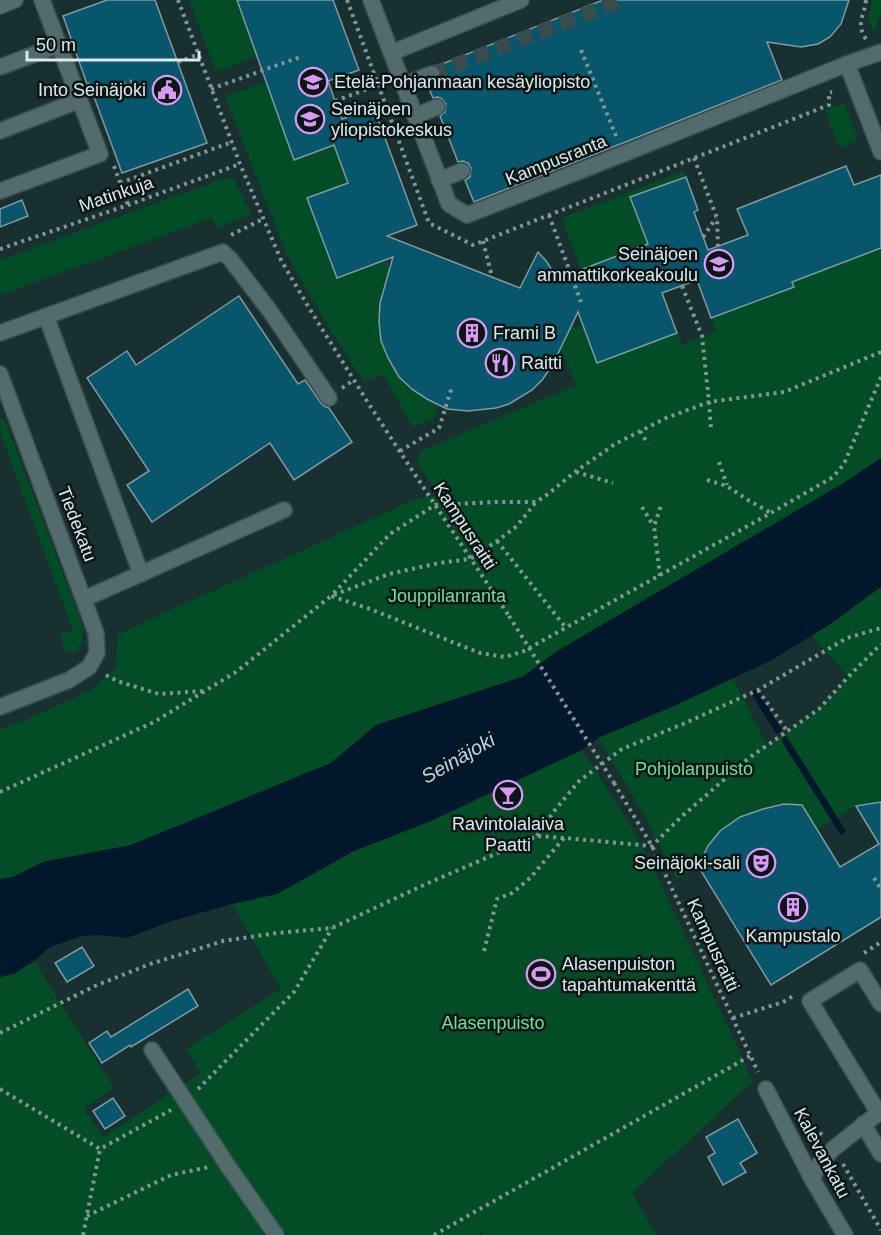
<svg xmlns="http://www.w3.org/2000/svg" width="881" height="1235" font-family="Helvetica,sans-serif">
<rect width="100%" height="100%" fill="#193031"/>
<g fill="#034d26">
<polygon points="189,0 237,0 257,56 216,72"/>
<polygon points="873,0 881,0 881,13 876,27 872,30 868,19"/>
<path d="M266,82L294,159L334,145L348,183L308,199L337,278L387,259L391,271C364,327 383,379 439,405L434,418L413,427L383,374L364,382L329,328L287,255L225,96Z"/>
<polygon points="844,103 858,140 839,148 825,110"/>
<polygon points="684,171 686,177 631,197 648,244 581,270 562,218"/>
<polygon points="228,177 234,179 251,214 217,229 212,218 0,295 0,260"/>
<polygon points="779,246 818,272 881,248 881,458 842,484 554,653 524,676 376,725 331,763 131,845 43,862 13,877 0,879 0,729 18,723 88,692 116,668 118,634 416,499 438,495 416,461 423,450 577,385 560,349 570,314 575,328 582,325 597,363 677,333 683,345 716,331 711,318 794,287"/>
<polygon points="0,418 6,423 82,624 83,639 78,650 66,654 60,635 73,630 0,432"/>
<polygon points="881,587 881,802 856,806 817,830 802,805 784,804 763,809 740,817 720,831 708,846 698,866 676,879 646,818 598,738 674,706 733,678 767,745 819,709 848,677 812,636 829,625"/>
<polygon points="582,750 631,826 653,867 753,1081 632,1193 657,1235 483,1235 481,1232 476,1235 0,1235 0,977 14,974 34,961 114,1088 84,1108 103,1137 201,1073 186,1049 281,989 232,904 277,894 352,852 431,821"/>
</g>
<polygon fill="#01182c" points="881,458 881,587 829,625 770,661 674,706 598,738 582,750 431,821 352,852 277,894 232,904 172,921 127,938 99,935 82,936 50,947 34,961 14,974 0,977 0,879 13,877 43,862 131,845 331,763 376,725 524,676 554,653 842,484"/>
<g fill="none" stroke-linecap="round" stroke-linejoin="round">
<g stroke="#01182c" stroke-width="7">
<polyline points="755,693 778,730"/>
<polyline points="785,740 842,831"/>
</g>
</g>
<g fill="#07566b" stroke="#8299a2" stroke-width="1.5">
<polygon points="107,0 155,0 207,143 122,173 89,83 87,84 63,16"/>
<polygon points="237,0 333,0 359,70 328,81 335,101 342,119 374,108 417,225 387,236 520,288 538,252 547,262 557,279 648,244 630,197 686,177 698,210 694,212 708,250 748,235 737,209 846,166 854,185 881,175 881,248 792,282 794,287 711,318 697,280 662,293 677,333 597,363 578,312 552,366 542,380 532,390 509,404 496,408 468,411 447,409 427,399 413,390 399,377 388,358 381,341 379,321 380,303 393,257 337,278 307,198 348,183 334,145 294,160"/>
<polygon points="603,0 849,0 841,24 830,37 818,44 801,47 767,42 782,80 474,202 465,180 470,177 471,168 468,163 463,161 458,162 440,116 445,112 446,104 442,99 438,97 433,98 428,86 439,80 441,76 441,70 437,66"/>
<polygon points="22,200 28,216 0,227 0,209"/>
<polygon points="239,296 298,384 305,380 321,403 324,406 329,408 352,442 294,480 270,443 152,522 127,485 149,471 87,378 127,351 136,365"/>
<polygon points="881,802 881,917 771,985 698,866 708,846 720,831 740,817 763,809 784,804 802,805 840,867 879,844 856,806"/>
<polygon points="82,947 94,966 67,982 55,963"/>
<polygon points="188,989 198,1006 131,1047 130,1045 102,1063 89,1043 107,1031 111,1037"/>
<polygon points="113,1098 125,1116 105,1129 93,1111"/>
<polygon points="738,1119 757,1153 740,1163 746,1172 723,1185 708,1157 715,1153 706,1137"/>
</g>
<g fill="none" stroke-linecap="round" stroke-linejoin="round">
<polyline stroke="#364c4d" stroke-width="15" stroke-dasharray="15 8" stroke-linecap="butt" points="432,74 623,0"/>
<g stroke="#3b4f4f" stroke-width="18">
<g id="minor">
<polyline points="371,0 449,204 467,215 623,154 847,64 881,52"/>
<polyline points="0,6 15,0"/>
<polyline points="391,53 521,0"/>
<polyline points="847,64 881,152"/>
<polyline points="0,67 59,45"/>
<polyline points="404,85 432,74"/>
<polyline points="415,116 437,107"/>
<polyline points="0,131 80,100"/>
<polyline points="439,180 462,171"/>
<polyline points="0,191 100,154 42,0"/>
<polyline points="46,316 141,574"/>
<polyline points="0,333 223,252 231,260 270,311 329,398"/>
<polyline points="0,374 96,633 97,653 89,667 69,680 0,707"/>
<polyline points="84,599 284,510"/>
<polyline points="152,1050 228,1166 276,1235"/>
<polyline points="766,1089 812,1179 845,1235"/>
<polyline points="878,1112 810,1001 860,970 881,1004"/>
<polyline points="863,1124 881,1154"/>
<polyline points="812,1179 820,1163 833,1149 881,1111"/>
</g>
</g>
<g stroke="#839596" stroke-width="4" stroke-dasharray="3 4.5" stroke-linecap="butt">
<polyline points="178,0 240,164 281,260 309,308 372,409 435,505 509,616"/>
<polyline points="347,0 429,223 473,245 829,105 829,93 832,92"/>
<path d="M866,39C855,24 865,14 866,0"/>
<polyline points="581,50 616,136"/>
<polyline points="178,62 199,54"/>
<polyline points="211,89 300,57"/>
<polyline points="95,95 132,81"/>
<polyline points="335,101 378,85"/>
<polyline points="694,158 717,218 718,246"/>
<polyline points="114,166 128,205"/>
<polyline points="120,183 232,142"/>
<polyline points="549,215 581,302"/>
<polyline points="231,235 263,219"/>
<polyline points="703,237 716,218"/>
<polyline points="483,241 492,277"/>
<polyline points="0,249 128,205 240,164"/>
<polyline points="682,286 702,336 709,402 711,429"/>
<polyline points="881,352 784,392 709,402 666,418 615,444 575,472 548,494 536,502 496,502 435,505 390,534 331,596 370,609 480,653 505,657 524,651 771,513 833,477 844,464 881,377"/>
<polyline points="342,388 354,380"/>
<polyline points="640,431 648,444"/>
<polyline points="400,451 439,428 452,387"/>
<polyline points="719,462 727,485"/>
<polyline points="576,472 613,483"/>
<polyline points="707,480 727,486 748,500 771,513"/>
<polyline points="642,507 653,525"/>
<polyline points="497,541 566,628"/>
<polyline points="660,576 654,526 661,506"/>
<polyline points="106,675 117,681 159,694 203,691"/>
<polyline points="758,690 787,731"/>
<polyline points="614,783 652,846 758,1072"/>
<polyline points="0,792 154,722 236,672 331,596 389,574 439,563 470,559 497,541 517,526 536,502"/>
<polyline points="537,836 555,810 579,781 622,749 683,724 758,690 847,638 881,628"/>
<polyline points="874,878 881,889"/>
<polyline points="484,951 497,899 512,893 530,878 564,838"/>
<polyline points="864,953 881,942"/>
<polyline points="733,1018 783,1002 793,996"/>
<polyline points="0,1033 95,986 150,964 223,941 277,933 332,928 426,884 537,836 565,838 652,846 680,818 749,758 819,709 848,677 881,644"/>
<polyline points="0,1089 100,1149 171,1110"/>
<polyline points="198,1089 294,992 332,928"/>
<polyline points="799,1111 823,1136"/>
<polyline points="843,1164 881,1230"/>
<polyline points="87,1216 171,1175 209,1167"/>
<polyline points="83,1235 100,1149"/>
<polyline points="434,1235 750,1056"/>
</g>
<use href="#minor" stroke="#526b6c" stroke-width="15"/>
<polyline stroke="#839596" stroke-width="4" stroke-dasharray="3 4.5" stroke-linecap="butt" points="509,616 614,783"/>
</g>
<defs>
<g id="university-ring" transform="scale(1.5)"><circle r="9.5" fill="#0c1616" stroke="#db99f6" stroke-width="1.5"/><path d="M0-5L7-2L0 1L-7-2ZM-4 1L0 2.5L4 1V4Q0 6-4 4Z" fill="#db99f6"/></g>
<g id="civic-ring" transform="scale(1.5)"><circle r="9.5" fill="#0c1616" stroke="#db99f6" stroke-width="1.5"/><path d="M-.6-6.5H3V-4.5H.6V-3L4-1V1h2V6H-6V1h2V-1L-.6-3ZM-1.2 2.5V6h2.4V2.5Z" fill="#db99f6"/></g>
<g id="building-ring" transform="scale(1.5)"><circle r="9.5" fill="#0c1616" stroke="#db99f6" stroke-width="1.5"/><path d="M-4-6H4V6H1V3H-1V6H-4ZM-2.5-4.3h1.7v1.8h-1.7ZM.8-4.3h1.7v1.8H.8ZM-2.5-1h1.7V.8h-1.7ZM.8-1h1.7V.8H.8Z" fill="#db99f6"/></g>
<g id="restaurant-ring" transform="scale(1.5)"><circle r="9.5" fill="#0c1616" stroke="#db99f6" stroke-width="1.5"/><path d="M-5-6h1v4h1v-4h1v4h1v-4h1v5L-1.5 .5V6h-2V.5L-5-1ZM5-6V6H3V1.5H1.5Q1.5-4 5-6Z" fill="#db99f6"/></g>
<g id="bar-ring" transform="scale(1.5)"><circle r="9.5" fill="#0c1616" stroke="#db99f6" stroke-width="1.5"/><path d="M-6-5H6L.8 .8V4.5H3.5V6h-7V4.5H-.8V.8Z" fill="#db99f6"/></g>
<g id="theatre-ring" transform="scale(1.5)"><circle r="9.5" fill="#0c1616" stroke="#db99f6" stroke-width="1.5"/><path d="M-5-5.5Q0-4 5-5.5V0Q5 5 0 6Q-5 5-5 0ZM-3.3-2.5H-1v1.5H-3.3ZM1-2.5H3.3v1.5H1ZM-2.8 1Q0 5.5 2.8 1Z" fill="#db99f6"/></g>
<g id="stadium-ring" transform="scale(1.5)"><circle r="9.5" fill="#0c1616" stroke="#db99f6" stroke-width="1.5"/><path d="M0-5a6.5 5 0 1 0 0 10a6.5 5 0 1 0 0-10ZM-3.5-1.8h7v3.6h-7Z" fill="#db99f6"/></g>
</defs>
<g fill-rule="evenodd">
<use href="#university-ring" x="313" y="82"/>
<use href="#civic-ring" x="167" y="90"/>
<use href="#university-ring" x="310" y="119"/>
<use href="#university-ring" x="719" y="264"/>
<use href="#building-ring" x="472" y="333"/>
<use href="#restaurant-ring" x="500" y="363"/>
<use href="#bar-ring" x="508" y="795"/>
<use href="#theatre-ring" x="761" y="863"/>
<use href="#building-ring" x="793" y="907"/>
<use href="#stadium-ring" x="541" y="974"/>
</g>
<g text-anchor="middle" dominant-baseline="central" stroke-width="5" stroke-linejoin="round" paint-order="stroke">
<g font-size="18" fill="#dceaea" stroke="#0c1616" text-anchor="start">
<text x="334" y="82">Etelä-Pohjanmaan kesäyliopisto</text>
<text x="146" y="90" text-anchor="end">Into Seinäjoki</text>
<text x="331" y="109">Seinäjoen<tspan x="331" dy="21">yliopistokeskus</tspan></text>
<text x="698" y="254" text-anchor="end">Seinäjoen<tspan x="698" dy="21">ammattikorkeakoulu</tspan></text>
<text x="493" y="333">Frami B</text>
<text x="521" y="363">Raitti</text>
<text x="508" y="824" text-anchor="middle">Ravintolalaiva<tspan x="508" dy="21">Paatti</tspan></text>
<text x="740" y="863" text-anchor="end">Seinäjoki-sali</text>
<text x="793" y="936" text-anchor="middle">Kampustalo</text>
<text x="562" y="964">Alasenpuiston<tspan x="562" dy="21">tapahtumakenttä</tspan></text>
</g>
<g font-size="18" fill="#dceaea" stroke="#0c1616">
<text transform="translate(556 160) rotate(-22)">Kampusranta</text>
<text transform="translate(116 194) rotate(-19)">Matinkuja</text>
<text transform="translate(77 524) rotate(69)">Tiedekatu</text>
<text transform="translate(465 526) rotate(57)">Kampusraitti</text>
<text transform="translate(713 945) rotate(65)">Kampusraitti</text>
<text transform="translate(822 1153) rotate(62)">Kalevankatu</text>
</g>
<g font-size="18" fill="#6be395" stroke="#0c1616">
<text x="447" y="596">Jouppilanranta</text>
<text x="694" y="769">Pohjolanpuisto</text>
<text x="493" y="1023">Alasenpuisto</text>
</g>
<g font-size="20" font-style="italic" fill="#b1d7f9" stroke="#0c1616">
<text transform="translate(458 758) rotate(-30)">Seinäjoki</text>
</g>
</g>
<path d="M27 51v9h172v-9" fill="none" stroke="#dceaea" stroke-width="3"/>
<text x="36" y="51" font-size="18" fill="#dceaea" stroke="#0c1616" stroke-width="4.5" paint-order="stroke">50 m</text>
</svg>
